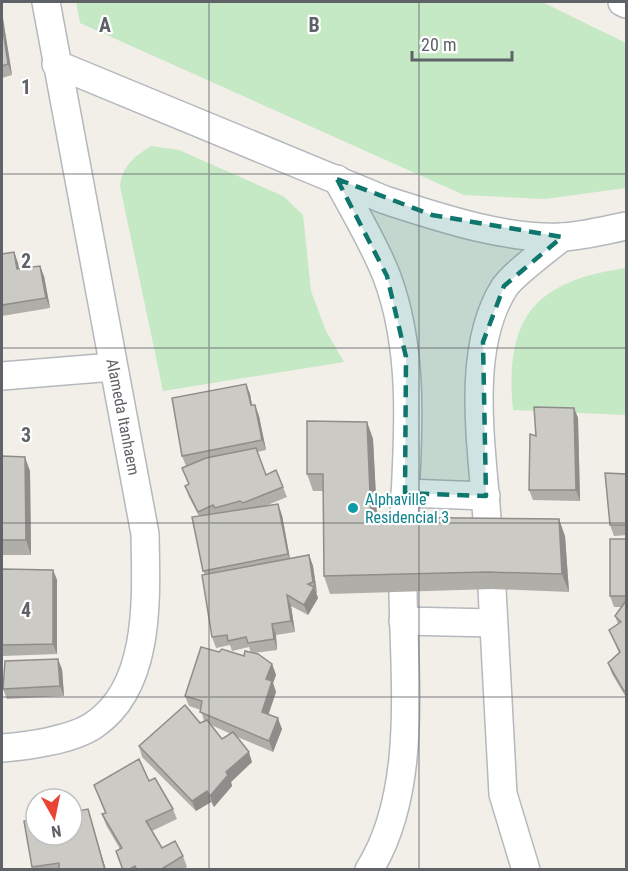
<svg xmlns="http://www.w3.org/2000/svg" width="628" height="871" font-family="'Roboto Condensed',sans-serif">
<rect width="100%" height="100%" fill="#f1efe8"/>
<g fill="#c5e8c5">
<polygon points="76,2 542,2 626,43 626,188 545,199 464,195 80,23"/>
<path d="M151,146L179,150L283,196L303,215L311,291L326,331L344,362L163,391L120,186C122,166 134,157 151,146Z"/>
<path d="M626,268V415L513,410C504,317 535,281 626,268Z"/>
</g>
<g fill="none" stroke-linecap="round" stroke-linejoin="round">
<g stroke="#b5b8bc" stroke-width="30">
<g id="street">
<polyline points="622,2 626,4"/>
<path d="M56,64L385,200C438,217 506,240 562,237C583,236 606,230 626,226"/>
<path d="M337,179C354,211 374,243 387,277C417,357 407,451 403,535"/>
<polyline points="2,376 113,367"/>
<polyline points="405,493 486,496"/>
<path d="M488,536C485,461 462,355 504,288C513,274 548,249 562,237"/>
<polyline points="492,589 503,794 526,870"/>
<polyline points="403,621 493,623"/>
<path d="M2,748C28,746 72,740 94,725C152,686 146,595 145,534L46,2"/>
<path d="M369,870C418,792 404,679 403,591"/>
</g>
</g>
<use href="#street" stroke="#fff" stroke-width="27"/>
</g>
<g fill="#afaea9" fill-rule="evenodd">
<polygon points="2,15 12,75 2,78"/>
<polygon points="14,252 18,263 19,269 44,276 50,308 2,316 2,254"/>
<path d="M246,384L250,394L252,405H255L259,416L266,450L257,452L266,475L276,470L287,497L265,506L282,515L290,559L309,555L313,566L317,593H316L318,598L308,615L291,606L295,632L276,635L277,650L254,653L272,664L276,675L273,683L276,692L268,714L282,729L273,752L235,736L252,762L231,782L232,786L214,807L211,802L196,811L142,757L139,746L204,721L201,710L189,706L185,696L219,652L244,656L251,653L249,647L232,651L230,645L216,648L212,637L205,575L203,571L199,516L189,497L185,486L189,484L182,468L186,466L182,456ZM211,725L231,734L222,739Z"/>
<polygon points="574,408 578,418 580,501 533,500 529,490"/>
<polygon points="367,422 373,439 377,517 565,536 569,592 492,589 330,594 324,576 323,491 313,491 307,474"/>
<polygon points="2,456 30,471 31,555 2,555"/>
<polygon points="627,474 627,535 614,536 610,525"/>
<polygon points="627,539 627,699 612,674 608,663 619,653 609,630 618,624 615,616 622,607 614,607 610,596"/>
<polygon points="53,570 57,580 57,654 3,656 2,651 2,645"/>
<polygon points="62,669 64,696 7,699 3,689"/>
<polygon points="149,781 173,809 177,819 152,831 162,848 183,856 187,867 182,870 123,870 116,851 120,849 106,825 102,814 105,813 94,785"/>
<polygon points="91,820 106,870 33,870 32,867"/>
</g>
<g fill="#8f8d8a">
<polygon points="2,15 3,18 12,75 8,64 2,24"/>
<polygon points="14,252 18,263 21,280 17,269"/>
<polygon points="40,266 44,276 50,308 46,298"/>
<polygon points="246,384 250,394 254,416 251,405"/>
<polygon points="255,405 259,416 266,450 262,440"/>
<polygon points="574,408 578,418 580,501 576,490"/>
<polygon points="367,422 373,439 378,535 371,517"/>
<polygon points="25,457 30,471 31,555 26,540"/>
<polygon points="278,504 282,515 291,565 288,554"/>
<polygon points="559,519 565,536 569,592 562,574"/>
<polygon points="309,555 313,566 317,593 313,582"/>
<polygon points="53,570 57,580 57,654 53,644"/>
<polygon points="314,587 318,598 308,615 304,605"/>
<polygon points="287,595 291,606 295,632 291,621"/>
<polygon points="272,624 276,635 277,650 274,639"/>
<polygon points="58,659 62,669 64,696 60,686"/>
<polygon points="272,664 276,675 273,683 276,692 266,722 262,712 266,679"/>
<polygon points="278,718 282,729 273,752 269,741"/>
<polygon points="249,752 252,762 231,782 232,786 214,807 210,796 226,772"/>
<polygon points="207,791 211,802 196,811 192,801"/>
<polygon points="88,809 91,820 106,870 105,870"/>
</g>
<g fill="#cccac5" stroke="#8f8d8a" stroke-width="1.5">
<polygon points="2,24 8,64 2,66"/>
<polygon points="14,252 17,269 40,266 46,298 2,305 2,254"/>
<polygon points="246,384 251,405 255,405 262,440 182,456 172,398"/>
<polygon points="534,407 574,408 576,490 529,490 530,434 536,436"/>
<polygon points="307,421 367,422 371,517 559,519 562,574 486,572 324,576 323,474 307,474"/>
<polygon points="256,448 266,475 276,470 283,487 243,503 240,501 215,508 213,505 198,512 185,486 189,484 182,468 206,458"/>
<polygon points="2,456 25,457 26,540 2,540"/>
<polygon points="605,473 627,474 627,525 610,525"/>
<polygon points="278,504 288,554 203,571 192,517"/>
<rect x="610" y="539" width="17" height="57"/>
<polygon points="309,555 313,582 308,584 314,587 304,605 287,595 291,621 272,624 274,639 248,643 246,637 228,641 227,635 212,637 202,575"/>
<polygon points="2,569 53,570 53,644 2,645"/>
<polygon points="625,602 627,603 627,690 624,691 608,663 620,652 609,630 621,622 615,616"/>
<polygon points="201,647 219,652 222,649 244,656 245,651 258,654 272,664 266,679 272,681 262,712 278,718 269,741 200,712 202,701 185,696"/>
<polygon points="58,659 60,686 3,689 5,661"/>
<polygon points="185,705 200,723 207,720 222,739 233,732 249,752 226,772 228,775 210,796 207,791 192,801 139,746"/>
<polygon points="139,759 149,781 155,778 173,809 146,821 162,848 175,841 183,856 160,870 137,870 135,866 128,870 123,870 116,851 122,848 102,814 106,813 94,785"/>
<polygon points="88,809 105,870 59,870 59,863 32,867 24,821 36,819 36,835 72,835 72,812"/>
</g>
<path fill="#0f766e" fill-opacity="0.2" stroke="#0f766e" stroke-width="4.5" stroke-dasharray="12 8" stroke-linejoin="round" d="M337,179L432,215L562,237L504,286L483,342L486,496L405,493L406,357L387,276Z"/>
<path fill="none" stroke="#5f6368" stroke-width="1.5" stroke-opacity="0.55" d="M209,2V870M419,2V870M2,174H626M2,348H626M2,523H626M2,697H626"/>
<circle fill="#0f9aa8" stroke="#fff" stroke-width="2" cx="353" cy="508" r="6"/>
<g text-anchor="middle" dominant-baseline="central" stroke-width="4.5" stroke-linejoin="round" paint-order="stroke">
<g font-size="16" fill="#5f6368" stroke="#fff">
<text transform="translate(123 417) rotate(79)">Alameda Itanhaem</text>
</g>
<g font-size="16" fill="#0d838f" stroke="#fff" text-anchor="start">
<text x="365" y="499">Alphaville<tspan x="365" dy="18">Residencial 3</tspan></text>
</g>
</g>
<g font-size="20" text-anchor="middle" font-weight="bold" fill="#5f6368" stroke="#fff" stroke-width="4.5" stroke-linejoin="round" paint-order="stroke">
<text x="105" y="32">A</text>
<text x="314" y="32">B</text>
<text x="26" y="94">1</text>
<text x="26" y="268">2</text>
<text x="26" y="442">3</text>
<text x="26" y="617">4</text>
</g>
<rect width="628" height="871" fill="none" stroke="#5f6368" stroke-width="6"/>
<g transform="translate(54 817) rotate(171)"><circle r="28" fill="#ffffff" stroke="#bfc1c3" stroke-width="1.5"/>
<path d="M0-4.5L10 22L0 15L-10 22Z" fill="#ea4335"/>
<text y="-9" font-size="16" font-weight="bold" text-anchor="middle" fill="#5f6368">N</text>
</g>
<path d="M412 51v9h100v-9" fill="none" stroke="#5f6368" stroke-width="3"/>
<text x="421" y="51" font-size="18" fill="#5f6368" stroke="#ffffff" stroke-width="4.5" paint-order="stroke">20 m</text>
</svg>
